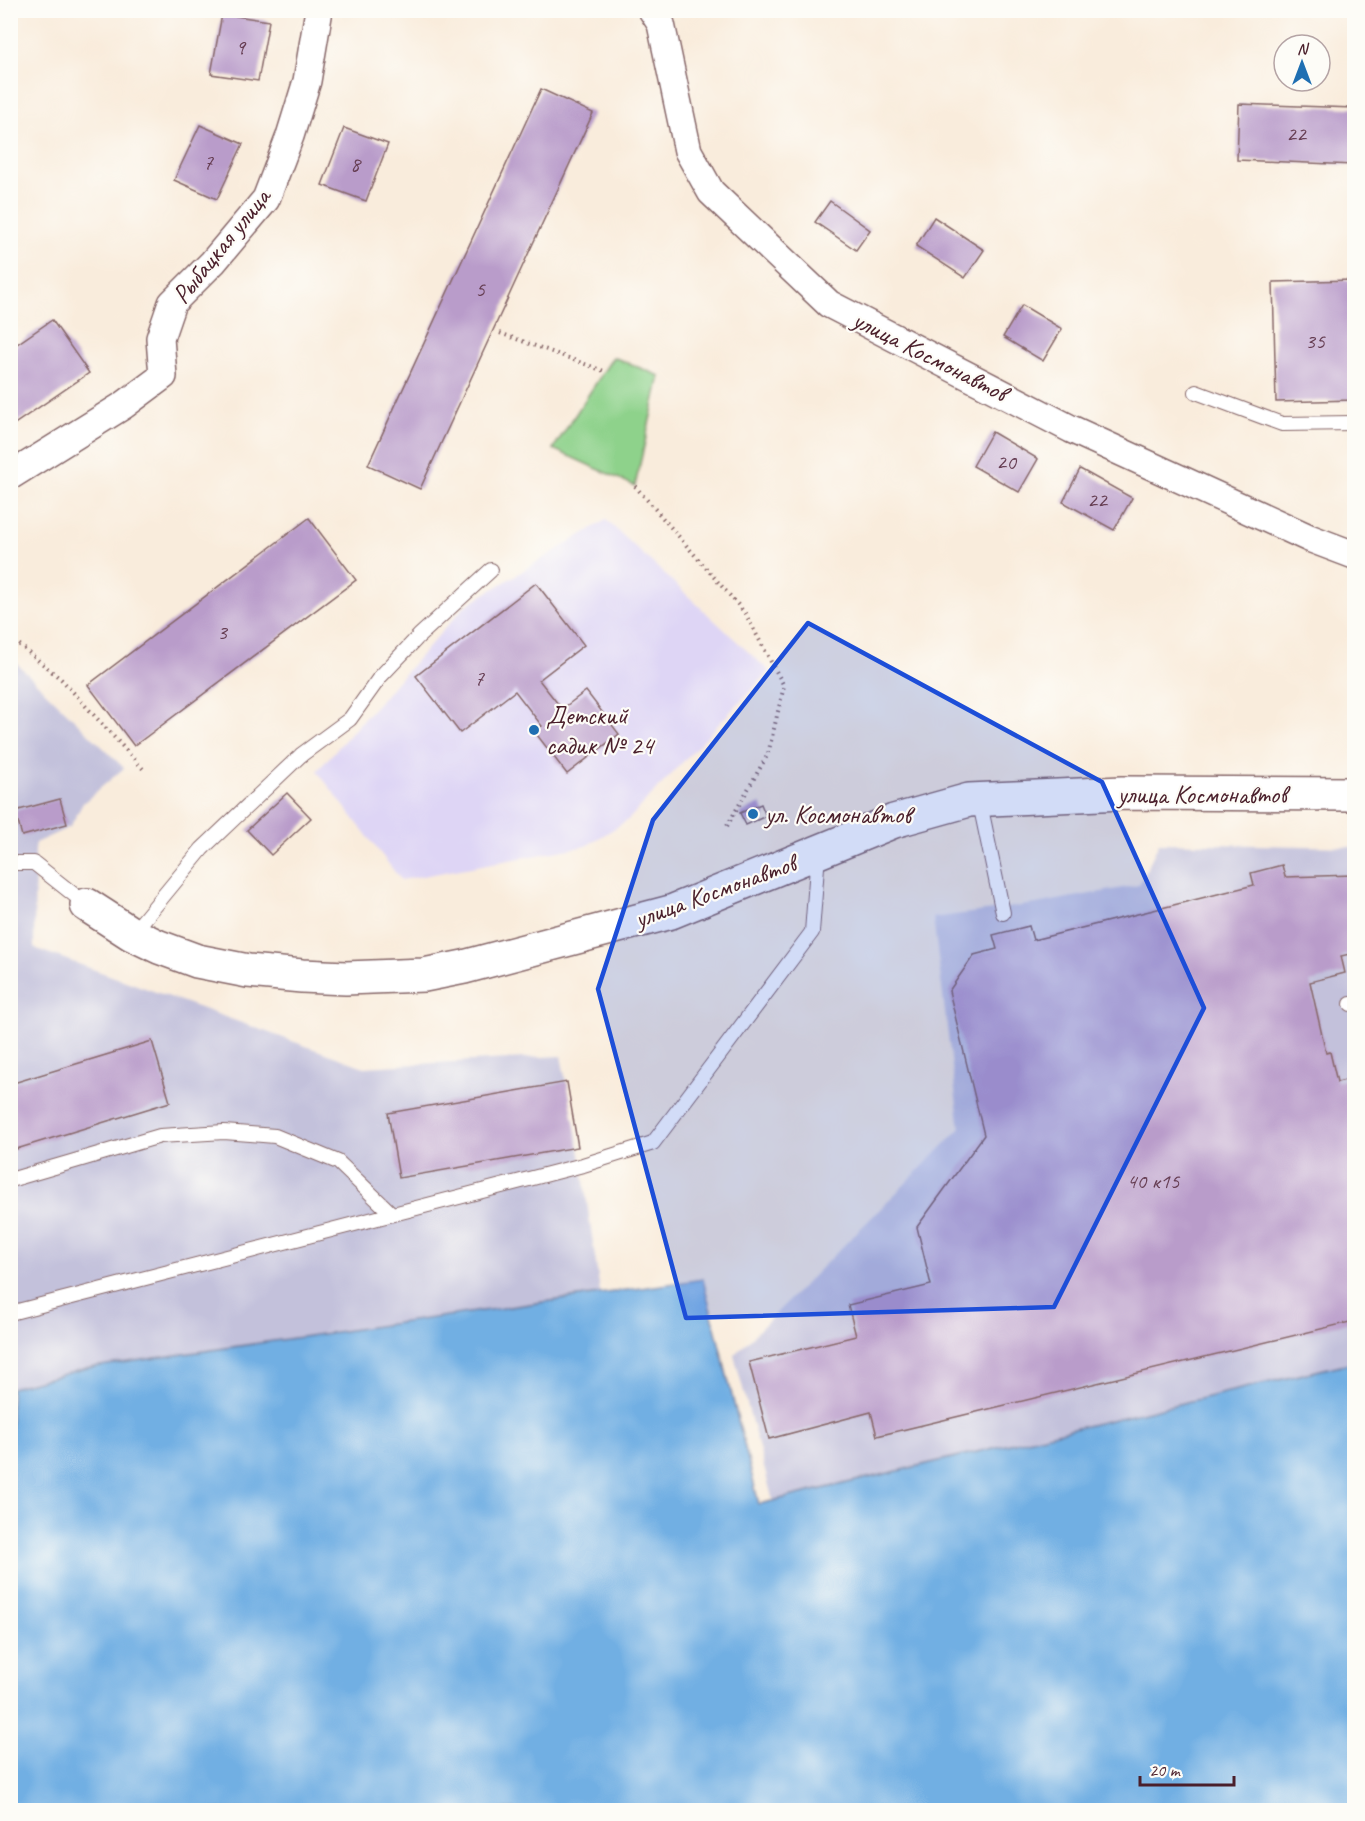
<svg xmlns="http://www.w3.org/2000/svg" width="1365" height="1821" font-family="Caveat,sans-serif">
<rect width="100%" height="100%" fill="#fdfcf7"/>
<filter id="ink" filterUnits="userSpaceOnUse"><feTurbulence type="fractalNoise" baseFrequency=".0167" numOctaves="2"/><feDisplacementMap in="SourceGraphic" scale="12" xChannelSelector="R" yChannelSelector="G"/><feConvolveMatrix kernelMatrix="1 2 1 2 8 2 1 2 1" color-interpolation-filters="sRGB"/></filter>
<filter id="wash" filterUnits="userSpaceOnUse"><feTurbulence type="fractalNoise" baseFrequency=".008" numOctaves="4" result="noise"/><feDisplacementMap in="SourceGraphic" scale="24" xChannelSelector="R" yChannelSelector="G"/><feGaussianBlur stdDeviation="1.35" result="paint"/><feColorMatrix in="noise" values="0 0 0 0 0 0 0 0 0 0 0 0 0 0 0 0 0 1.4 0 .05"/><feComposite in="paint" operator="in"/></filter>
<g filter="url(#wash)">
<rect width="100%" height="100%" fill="#f9ecdc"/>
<polygon fill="#ded5f5" points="606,520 769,671 628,820 586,846 401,880 317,771 465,606"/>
<g fill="#c3c1db">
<polygon points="10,657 124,768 83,803 70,827 35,843 34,948 364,1067 561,1056 579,1147 601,1298 87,1368 11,1388"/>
<polygon points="1159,843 1354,847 1354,1362 773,1501 734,1355 960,1129 933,918 1036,904 1139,885"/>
</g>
<polygon fill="#8ed28b" stroke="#6c785b" stroke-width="1.5" points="613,357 660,376 635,486 553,449"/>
<polygon fill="#71afe3" stroke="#5e6787" stroke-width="1.5" points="703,1279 759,1504 1354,1362 1354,1810 11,1810 11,1388 87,1368"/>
<g id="blocks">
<g fill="#b99cca">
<polygon points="222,14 269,21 258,81 211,74"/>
<polygon points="541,89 593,113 420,489 368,465"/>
<polygon points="1239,104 1354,108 1354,165 1237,160"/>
<polygon points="200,125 243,144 217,199 174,180"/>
<polygon points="344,128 388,144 366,201 322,185"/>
<polygon points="830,201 870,230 856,250 815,222"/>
<polygon points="934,217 984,250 965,278 916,246"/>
<polygon points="1354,280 1354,400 1276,402 1273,282"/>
<polygon points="1022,305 1062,329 1043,361 1003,337"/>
<polygon points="52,320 89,373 10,427 10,349"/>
<polygon points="992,432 1038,459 1019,492 973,466"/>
<polygon points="1080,469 1132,498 1114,530 1063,502"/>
<polygon points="309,518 356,580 134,746 88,685"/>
<polygon points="536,583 584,645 539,680 562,709 586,691 619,734 567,774 534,731 542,726 515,691 460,733 416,676"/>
<polygon points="287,793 311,818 271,855 247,830"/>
<polygon points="60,799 67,824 22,836 15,811"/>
<polygon points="761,804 766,816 746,825 740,813"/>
<polygon points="1282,865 1285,877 1354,875 1354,953 1341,956 1345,973 1310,982 1326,1053 1330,1052 1337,1082 1354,1078 1354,1321 877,1436 871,1412 769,1439 749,1362 856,1336 848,1305 931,1285 917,1227 984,1135 949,991 974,955 997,949 993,935 1029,926 1033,940 1254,885 1251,873"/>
<polygon points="152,1041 170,1102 10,1151 10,1084"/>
<polygon points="567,1082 578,1147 399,1178 388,1113"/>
</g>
</g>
</g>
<g filter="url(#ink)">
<use href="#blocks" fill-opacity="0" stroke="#876769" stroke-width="1.5"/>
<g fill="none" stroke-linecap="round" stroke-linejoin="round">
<g stroke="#876769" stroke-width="16">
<g id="lane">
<polyline points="1196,392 1282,424 1354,423"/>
<polyline points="979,799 1003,913"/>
<polyline points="10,863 34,863 87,905"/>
<polyline points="132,934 202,849 301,755 350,719 380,677 419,636 491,570"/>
<polyline points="1351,1004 1354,1004"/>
<polyline points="10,1180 160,1136 224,1132 275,1136 338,1162 391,1213"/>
<polyline points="10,1313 583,1165 653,1143 812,932 818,854"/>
</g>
</g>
<g stroke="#876769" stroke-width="30">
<g id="street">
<polyline points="652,10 661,24 688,151 711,192 829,304 1071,429 1309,538 1354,555"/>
<polyline points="10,476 124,405 163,376 160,338 172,303 213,262 266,199 290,136 307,81 319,10"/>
</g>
</g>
<g stroke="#876769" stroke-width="36">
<polyline id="secondary" points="87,905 132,934 159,947 197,961 248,971 302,976 346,978 424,975 464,967 671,912 894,821 969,800 1122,793 1354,794"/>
</g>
<g stroke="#876769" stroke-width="4" stroke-dasharray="1.5 4.5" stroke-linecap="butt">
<polyline points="500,333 604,371"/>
<polyline points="635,486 745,613 784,686 768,754 726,828"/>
<polyline points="10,637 62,680 144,770"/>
</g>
<use href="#lane" stroke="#fff" stroke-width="14"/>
<use href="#street" stroke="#fff" stroke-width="27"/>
<use href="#secondary" stroke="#fff" stroke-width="33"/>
</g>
</g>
<path fill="#1d4ed8" fill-opacity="0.2" stroke="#1d4ed8" stroke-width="4.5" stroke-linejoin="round" d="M808,623L1102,782L1204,1008L1054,1307L686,1318L598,989L653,820Z"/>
<g fill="#1f6fb2" stroke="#fdfcf7" stroke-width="2">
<circle cx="534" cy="730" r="6"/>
<circle cx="753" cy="814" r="6"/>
</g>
<g text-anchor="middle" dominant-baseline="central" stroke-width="4.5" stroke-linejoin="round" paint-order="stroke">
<g font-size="22" fill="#663e53">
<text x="240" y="47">9</text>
<text x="1296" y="134">22</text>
<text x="208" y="162">7</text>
<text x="355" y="164">8</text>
<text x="480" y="289">5</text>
<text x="1315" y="341">35</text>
<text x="1006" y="462">20</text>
<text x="1097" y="500">22</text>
<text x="222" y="632">3</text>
<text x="479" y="678">7</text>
<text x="1153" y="1181">40 к15</text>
</g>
<g font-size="26" fill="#4a1f2b" stroke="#fdfcf7">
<text transform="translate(221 246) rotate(-51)">Рыбацкая улица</text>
<text transform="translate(930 356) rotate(27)">улица Космонавтов</text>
<text x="1202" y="794">улица Космонавтов</text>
<text transform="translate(715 891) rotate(-20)">улица Космонавтов</text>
</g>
<g font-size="26" fill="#4a1f2b" stroke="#fdfcf7" text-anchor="start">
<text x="546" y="715">Детский<tspan x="546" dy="30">садик № 24</tspan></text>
<text x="765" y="814">ул. Космонавтов</text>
</g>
</g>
<rect width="1365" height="1821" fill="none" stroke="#fdfcf7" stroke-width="36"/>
<g transform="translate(1302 63)"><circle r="28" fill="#fdfcf7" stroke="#b5a4a5" stroke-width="1.5"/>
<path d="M0-4.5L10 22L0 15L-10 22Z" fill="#1f6fb2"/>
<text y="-9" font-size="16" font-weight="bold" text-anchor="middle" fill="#4a1f2b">N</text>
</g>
<path d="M1140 1776v9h94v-9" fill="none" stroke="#4a1f2b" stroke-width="3"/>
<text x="1149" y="1776" font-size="18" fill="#4a1f2b" stroke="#fdfcf7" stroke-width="4.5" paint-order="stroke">20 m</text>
</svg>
